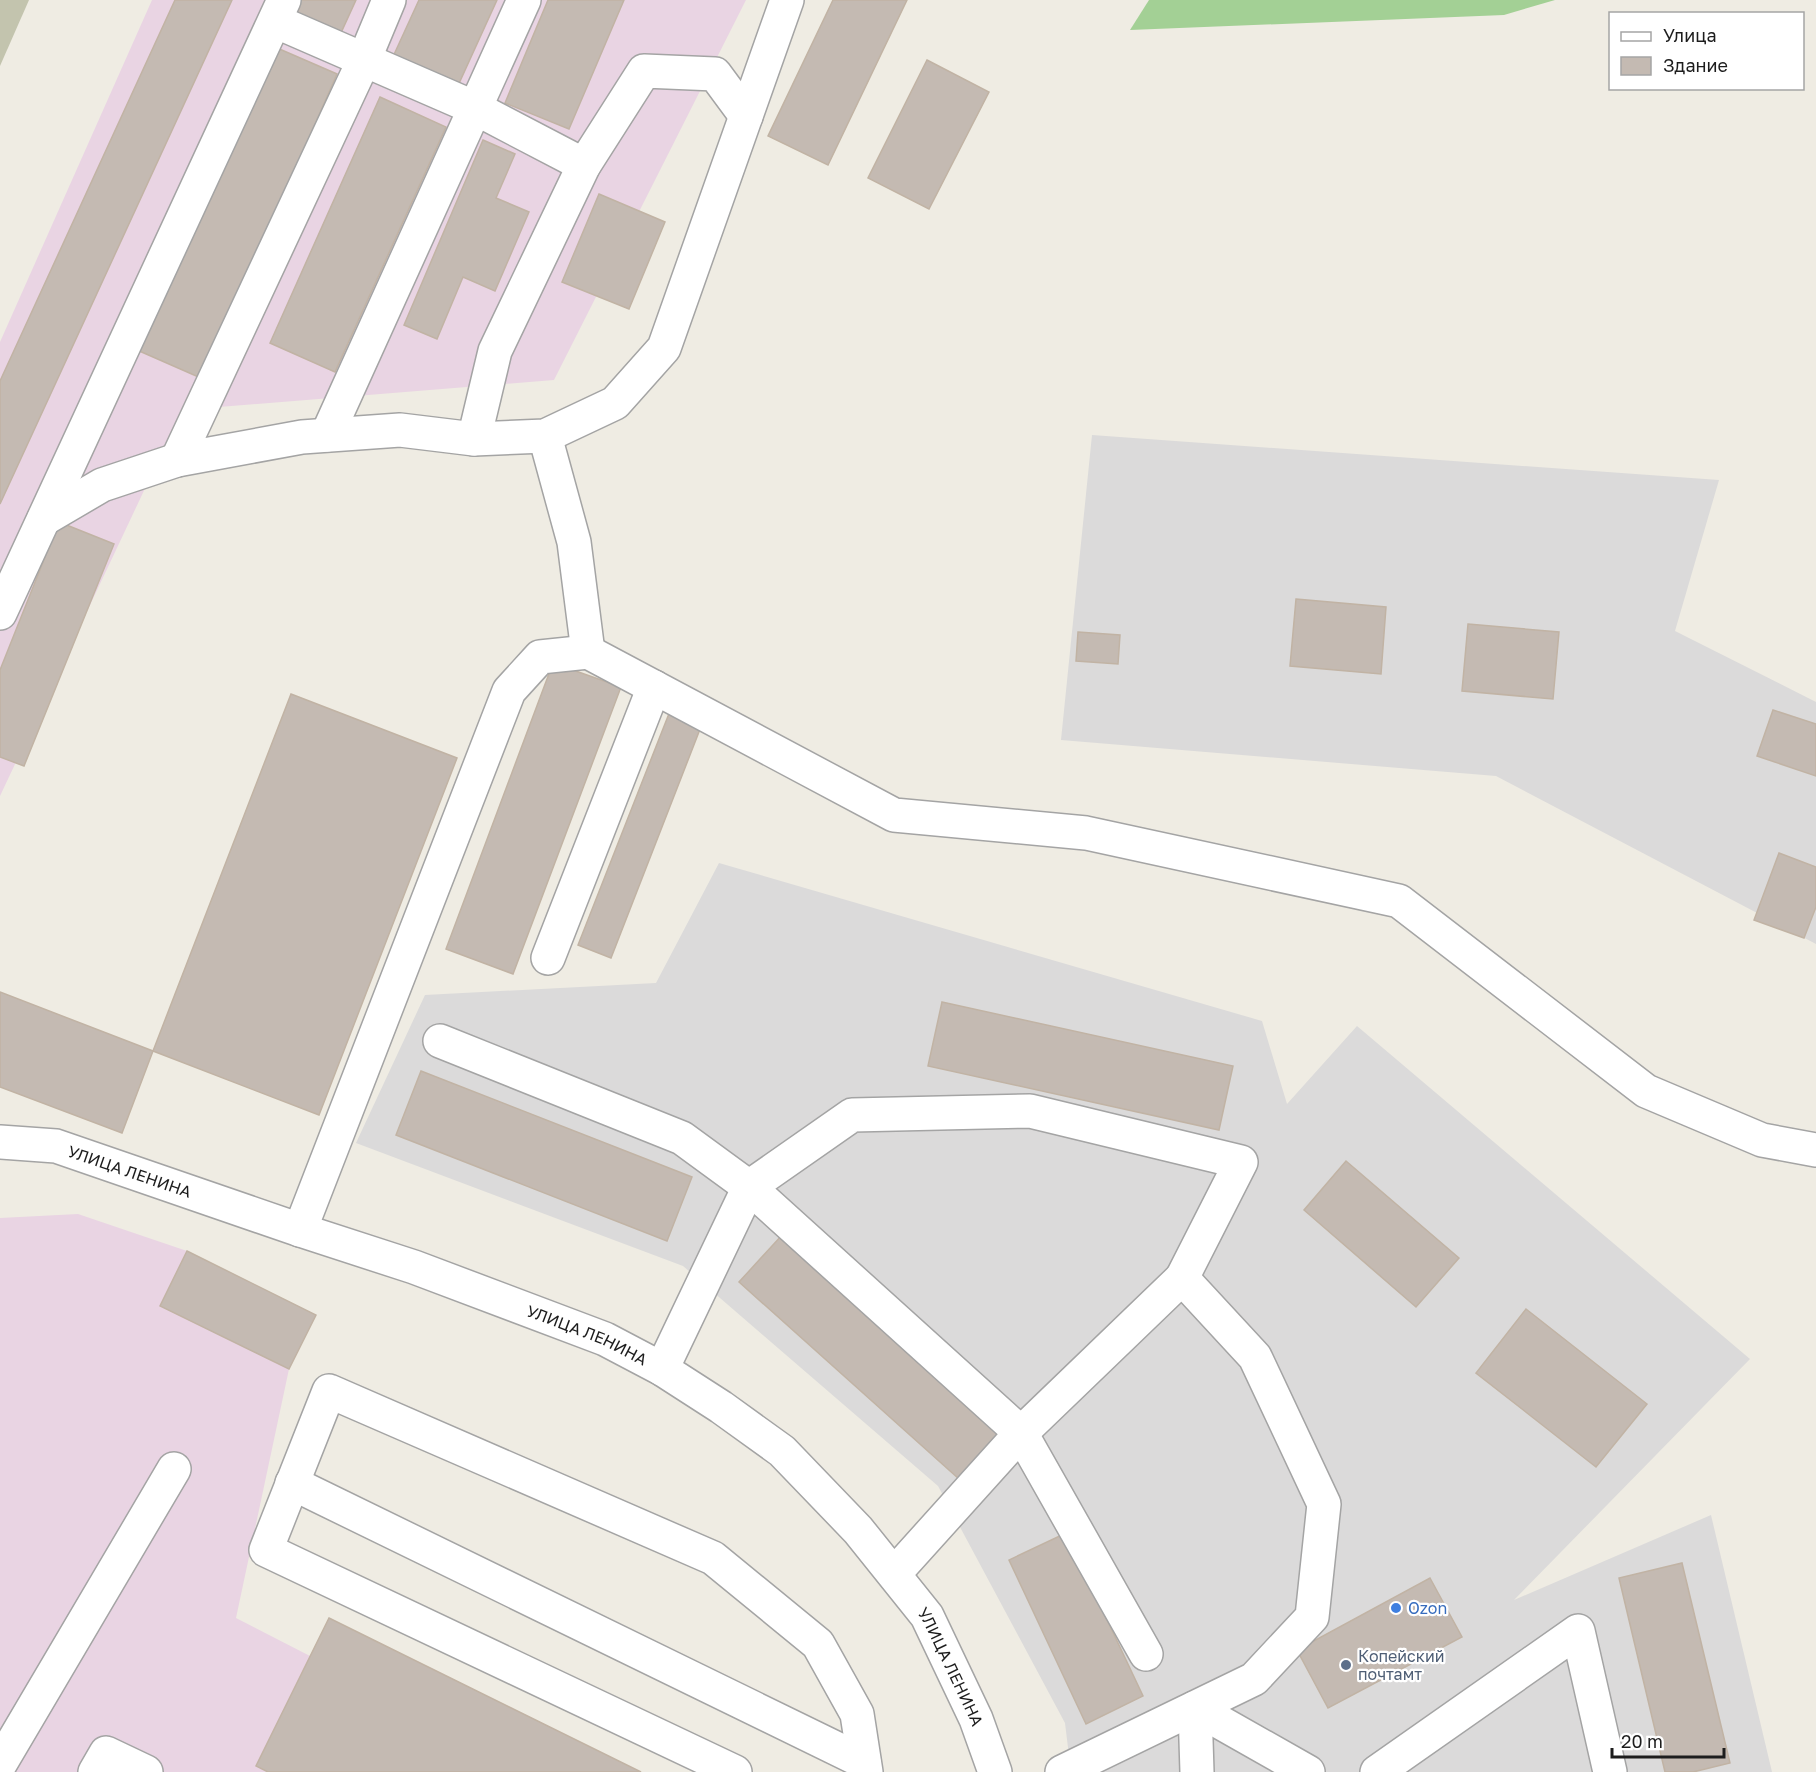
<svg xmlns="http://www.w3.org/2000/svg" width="1816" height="1772" font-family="'Golos Text',sans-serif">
<rect width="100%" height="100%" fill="#efece3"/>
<g fill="#dbdada">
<polygon points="1092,435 1719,480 1675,631 1816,702 1816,944 1496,776 1061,740"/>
<polygon points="719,863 1262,1021 1287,1104 1357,1026 1750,1359 1514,1600 1711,1515 1772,1772 1071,1772 1065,1723 938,1486 683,1266 356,1143 425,995 656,983"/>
</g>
<g fill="#e9d4e3">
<polygon points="152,0 746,0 554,380 182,410 0,796 0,342"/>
<polygon points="78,1214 187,1251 160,1306 289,1369 236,1618 310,1656 329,1618 640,1772 0,1772 0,1218"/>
</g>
<polygon fill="#c3c4ae" points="0,0 29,0 0,66"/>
<polygon fill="#a3d095" points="1149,0 1555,0 1504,15 1130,30"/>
<g fill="#c4bab2" stroke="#c1b3a4" stroke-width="1.5">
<polygon points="175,0 232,0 0,504 0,381"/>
<polygon points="290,0 356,0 340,35 285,10"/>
<polygon points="419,0 497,0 456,90 391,61"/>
<polygon points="548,0 624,0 569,129 505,103"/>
<polygon points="833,0 907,0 828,165 768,136"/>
<polygon points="261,41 337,74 203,379 128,346"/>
<polygon points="927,60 989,92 929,209 868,178"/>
<polygon points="380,97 446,127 335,372 270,343"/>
<polygon points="483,140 515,154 496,198 529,212 495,291 463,277 437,339 404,325"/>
<polygon points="599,194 665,222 629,309 562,282"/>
<polygon points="59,522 114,544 24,766 0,757 0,670"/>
<polygon points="1296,599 1386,607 1381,674 1290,666"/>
<polygon points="1468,624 1559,632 1553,699 1462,691"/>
<polygon points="1078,632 1120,635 1118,664 1076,661"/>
<polygon points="553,663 621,687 513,974 446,949"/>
<polygon points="291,694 457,758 319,1115 153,1051"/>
<polygon points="672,706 704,719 611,958 578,945"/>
<polygon points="1773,710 1816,724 1816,776 1757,756"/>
<polygon points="1779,853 1816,867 1816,907 1804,938 1754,920"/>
<polygon points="0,992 153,1051 122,1133 0,1087"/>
<polygon points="942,1002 1233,1066 1219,1130 928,1066"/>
<polygon points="421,1071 692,1177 667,1241 396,1135"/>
<polygon points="1346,1161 1459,1258 1416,1307 1304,1210"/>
<polygon points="783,1234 1003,1431 959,1479 739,1282"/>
<polygon points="187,1251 316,1315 289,1369 160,1306"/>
<polygon points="1526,1309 1647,1404 1596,1467 1476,1373"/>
<polygon points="1066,1533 1143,1696 1086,1724 1009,1560"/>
<polygon points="1682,1563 1730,1763 1693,1772 1665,1772 1619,1578"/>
<polygon points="1430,1578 1462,1637 1328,1708 1297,1650"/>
<polygon points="329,1618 641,1772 268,1772 256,1766"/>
</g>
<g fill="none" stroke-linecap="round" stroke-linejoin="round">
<g stroke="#a4a4a4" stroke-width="36">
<g id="minor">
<polyline points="275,21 475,108 584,165"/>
<polyline points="327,435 524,0"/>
<polyline points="545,436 574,542 588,652"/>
<polyline points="474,439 495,351 584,165 644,71 715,74 746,116"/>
<polyline points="177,460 364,60 389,0"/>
<polyline points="44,519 102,485 177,460 302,437 400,430 474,439 545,436 615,403 664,348 787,0"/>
<polyline points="0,613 284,0"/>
<polyline points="548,958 654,687"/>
<polyline points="440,1041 682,1138 749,1187 1021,1433 1146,1654"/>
<path id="s1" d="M0,1142L56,1146L300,1230L414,1267L605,1339L662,1369L721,1407L782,1451L858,1530L927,1616L976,1719L995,1772"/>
<polyline points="300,1230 509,691 540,657 588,652 894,815 1086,833 1399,901 1646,1091 1762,1140 1816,1150"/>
<polyline points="662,1369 749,1187 852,1115 1030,1111 1241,1162 1182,1278 1255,1357 1324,1504 1312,1617 1254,1679 1062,1772"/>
<polyline points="292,1483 864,1762"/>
<polyline points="894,1574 1021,1433 1182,1278"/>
<polyline points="1195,1708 1308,1772"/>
<polyline points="1195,1708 1197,1772"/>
<polyline points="0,1764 174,1469"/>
<polyline points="95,1772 106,1753 146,1772"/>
<polyline points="735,1772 266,1550 329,1391 713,1558 818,1644 857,1714 866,1772"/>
<polyline points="1377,1772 1578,1631 1610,1772"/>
</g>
</g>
<use href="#minor" stroke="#fff" stroke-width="33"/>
</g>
<circle fill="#3f7fe0" stroke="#fff" stroke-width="2" cx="1396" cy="1608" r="6"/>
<circle fill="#5c6f8a" stroke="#fff" stroke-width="2" cx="1346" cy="1665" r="6"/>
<g text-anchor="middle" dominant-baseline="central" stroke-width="4.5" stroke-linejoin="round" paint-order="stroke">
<g font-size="16" fill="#1d1d1d" stroke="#fff">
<text stroke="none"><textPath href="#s1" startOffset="134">УЛИЦА ЛЕНИНА</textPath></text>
<text stroke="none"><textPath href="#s1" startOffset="620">УЛИЦА ЛЕНИНА</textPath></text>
<text stroke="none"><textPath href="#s1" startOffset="1124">УЛИЦА ЛЕНИНА</textPath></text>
</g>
<g font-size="16" fill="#366cbe" stroke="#fff" text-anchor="start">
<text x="1408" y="1608">Ozon</text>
</g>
<g font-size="16" fill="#4e5e75" stroke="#fff" text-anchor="start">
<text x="1358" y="1656">Копейский<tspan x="1358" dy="18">почтамт</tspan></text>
</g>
</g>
<rect x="1609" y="12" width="195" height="78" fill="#ffffff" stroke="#a5a5a5" stroke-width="1.5"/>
<rect x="1621" y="32" width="30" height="9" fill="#ffffff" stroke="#a5a5a5" stroke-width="1.5"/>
<text x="1663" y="42" font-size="18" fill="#1d1d1d">Улица</text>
<rect x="1621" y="57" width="30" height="18" fill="#c4bab2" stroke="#a5a5a5" stroke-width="1.5"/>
<text x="1663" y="72" font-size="18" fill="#1d1d1d">Здание</text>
<path d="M1612 1748v9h112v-9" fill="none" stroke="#1d1d1d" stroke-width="3"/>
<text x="1621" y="1748" font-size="18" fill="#1d1d1d" stroke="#ffffff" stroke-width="4.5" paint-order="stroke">20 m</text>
</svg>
